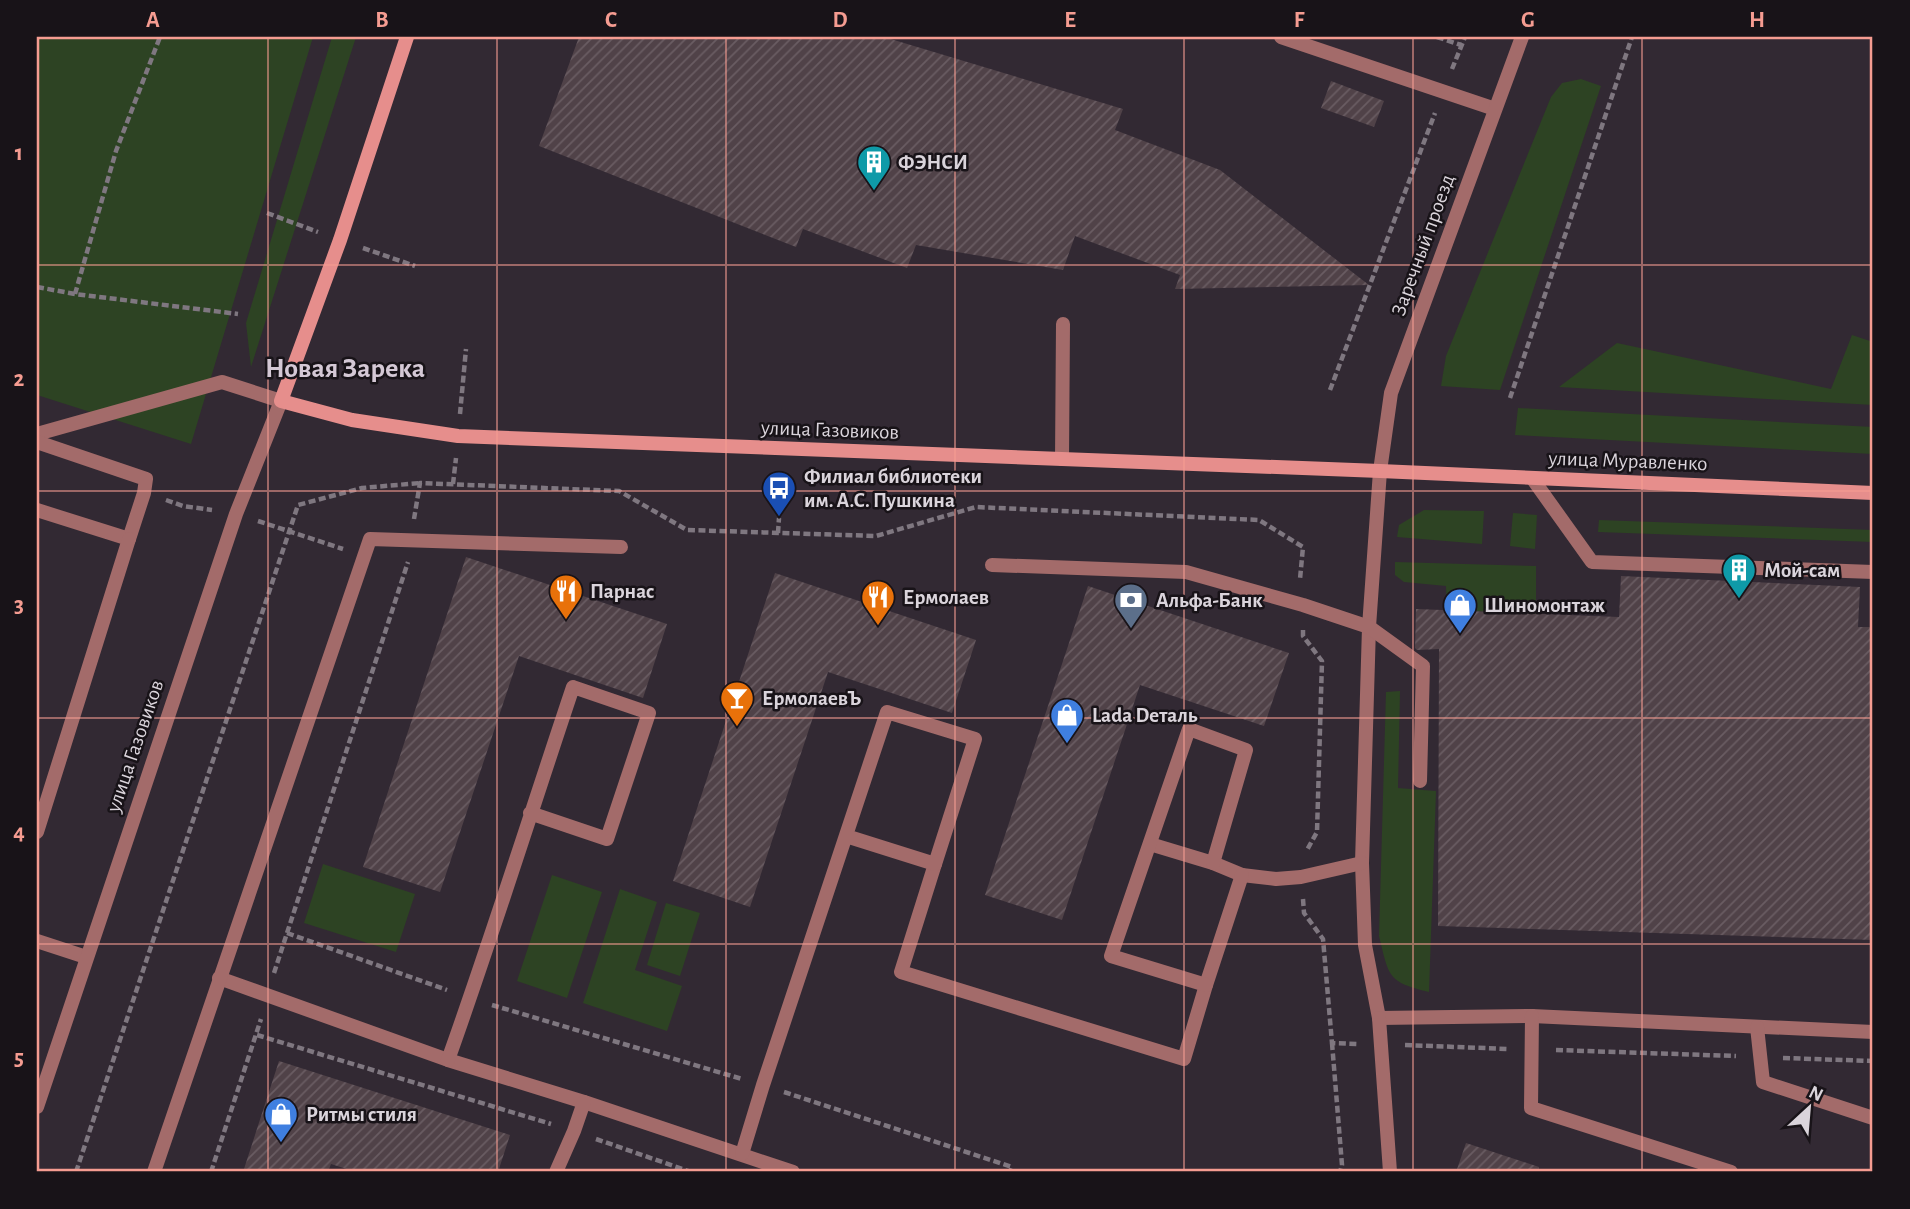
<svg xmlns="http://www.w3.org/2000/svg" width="1910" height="1209" font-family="'Alegreya Sans',sans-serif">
<defs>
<pattern id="building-hatch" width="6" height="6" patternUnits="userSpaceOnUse" patternTransform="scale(1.75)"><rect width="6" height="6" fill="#504248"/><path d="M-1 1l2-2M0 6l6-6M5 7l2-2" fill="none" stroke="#695c62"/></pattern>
</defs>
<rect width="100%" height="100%" fill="#322933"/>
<g fill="#2d4323">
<polygon points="37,37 313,37 191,444 37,395"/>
<polygon points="332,37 356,37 251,367 246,323"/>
<polygon points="1581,79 1601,86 1500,390 1441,386 1446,356 1551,97 1562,83"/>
<polygon points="1852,335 1873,342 1873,405 1559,387 1617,343 1831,389"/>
<polygon points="1518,408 1873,427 1873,454 1515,435"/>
<polygon points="1424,510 1484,511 1482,544 1397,537 1399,525"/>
<polygon points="1513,513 1537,515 1535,549 1510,546"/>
<polygon points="1599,520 1873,530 1873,542 1598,532"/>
<polygon points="1395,562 1536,566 1536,614 1447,610 1446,586 1404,582 1395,575"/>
<path d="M1400,691L1398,788L1436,791L1429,992C1387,982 1389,976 1379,936L1386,692Z"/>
<polygon points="323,864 415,894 396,952 304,923"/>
<polygon points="552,875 602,892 567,998 517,981"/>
<polygon points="620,889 657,902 635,970 682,986 667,1031 583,1003"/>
<polygon points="666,903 700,913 680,976 647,965"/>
</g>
<g fill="url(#building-hatch)">
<polygon points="579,37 884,37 1123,109 1115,130 1220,170 1369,285 1175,289 1180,275 1075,236 1063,270 916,245 907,268 803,229 796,247 539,146"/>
<polygon points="1331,81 1384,101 1374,127 1321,108"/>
<polygon points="466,557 667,624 643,698 519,656 440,892 363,867"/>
<polygon points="775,573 976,640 952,713 828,672 750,907 673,881"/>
<polygon points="1621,576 1860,587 1858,627 1873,627 1873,940 1438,926 1439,649 1417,650 1415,648 1416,609 1619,617"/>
<polygon points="1088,586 1289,653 1264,726 1140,685 1062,920 985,895"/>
<polygon points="279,1061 510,1135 498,1172 356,1172 331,1164 328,1172 243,1172"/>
<polygon points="1466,1143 1539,1167 1539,1172 1456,1172"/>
</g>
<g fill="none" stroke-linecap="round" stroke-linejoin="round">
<g stroke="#7f7780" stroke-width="4.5" stroke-dasharray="7 3.5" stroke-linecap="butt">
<polyline points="1437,37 1461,45"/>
<polyline points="1452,69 1465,37"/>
<polyline points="267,213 318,232"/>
<polyline points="363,248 415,266"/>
<polyline points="37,287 75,294 238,314"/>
<polyline points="75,294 116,151 160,37"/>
<polyline points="1330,390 1435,113"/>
<polyline points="1510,398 1632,37"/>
<polyline points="460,414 466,349"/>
<polyline points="453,484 456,458"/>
<polyline points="166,500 183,506 212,510"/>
<polyline points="414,519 420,483 619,491 687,530 876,536 976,507 1259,520 1303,547 1300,579"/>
<polyline points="258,521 343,549"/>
<polyline points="778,533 779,518"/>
<polyline points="1303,630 1303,636 1322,661 1317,832 1307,850"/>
<polyline points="1303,899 1304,913 1323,939 1332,1043 1358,1044"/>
<polyline points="287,933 447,990"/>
<polyline points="274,973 408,562"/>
<polyline points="492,1005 742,1079"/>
<polyline points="257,1035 551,1124"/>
<polyline points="1332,1043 1342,1165 1340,1172"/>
<polyline points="1405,1045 1509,1049"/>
<polyline points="1556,1050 1736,1056"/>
<polyline points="1783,1058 1873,1061"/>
<polyline points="784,1092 1012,1167 1010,1172"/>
<polyline points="596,1139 691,1172"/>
<polyline points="76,1172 298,505 362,488 420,483"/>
<polyline points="211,1172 261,1019"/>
</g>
<g stroke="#a36b6a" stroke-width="14">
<polyline points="1281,37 1495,109"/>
<polyline points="37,434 222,382 281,401"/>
<polyline points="37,442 146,479 144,493 129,539 37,510"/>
<polyline points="1062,459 1063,324"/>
<polyline points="1380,471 1369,627 1362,863 1365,945 1379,1018 1532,1016 1873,1032"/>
<polyline points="1532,478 1592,562 1873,572"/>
<polyline points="992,565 1186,572 1303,605 1369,627 1423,666 1420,781"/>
<polyline points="37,832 129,539"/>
<polyline points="1150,844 1213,863 1242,875 1276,879 1301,877 1362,863"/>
<polyline points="935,864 901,972 1184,1059 1206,985 1242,875"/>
<polyline points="37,941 86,957"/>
<polyline points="219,978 448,1060 584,1102 793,1172"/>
<polyline points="1206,985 1111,956 1189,729 1246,750 1213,863"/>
<polyline points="1532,1016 1531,1108 1731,1172"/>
<polyline points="1757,1027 1763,1082 1873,1118"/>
<path d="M448,1060C492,937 531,812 573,687L649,713L607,839L530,813"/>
<polyline points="742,1154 763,1085 887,712 975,739 935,864 846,836"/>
<polyline points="154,1172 370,539 621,547"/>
<polyline points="556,1172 574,1131 584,1102"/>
</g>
<polyline stroke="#a36b6a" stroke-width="14" points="1379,1018 1390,1172"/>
<g stroke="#a36b6a" stroke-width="14">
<polyline points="1380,471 1391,393 1522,37"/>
<polyline points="37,1107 236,514 281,401"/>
</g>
<polyline stroke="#e68e8c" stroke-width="14" points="407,37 340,240 281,401 352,420 458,436 1380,471 1873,493"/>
</g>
<path fill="none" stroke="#f59c91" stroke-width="2" stroke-opacity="0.55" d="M268,37V1172M497,37V1172M726,37V1172M955,37V1172M1184,37V1172M1413,37V1172M1642,37V1172M37,265H1873M37,491H1873M37,718H1873M37,944H1873"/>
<defs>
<g id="building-pin" transform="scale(1.75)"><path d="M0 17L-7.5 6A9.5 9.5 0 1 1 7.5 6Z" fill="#0f9aa8" stroke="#181318"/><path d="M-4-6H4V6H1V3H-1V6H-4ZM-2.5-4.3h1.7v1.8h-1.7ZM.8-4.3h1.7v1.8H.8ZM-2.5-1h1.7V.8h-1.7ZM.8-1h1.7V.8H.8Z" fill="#fff"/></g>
<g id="bus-pin" transform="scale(1.75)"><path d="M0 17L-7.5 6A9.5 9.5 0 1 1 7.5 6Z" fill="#1a4fb4" stroke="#181318"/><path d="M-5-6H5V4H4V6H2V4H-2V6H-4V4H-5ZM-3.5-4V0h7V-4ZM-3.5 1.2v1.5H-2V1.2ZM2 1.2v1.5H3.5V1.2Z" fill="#fff"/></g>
<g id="restaurant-pin" transform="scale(1.75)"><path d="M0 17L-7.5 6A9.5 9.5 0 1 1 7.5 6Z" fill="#e8710a" stroke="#181318"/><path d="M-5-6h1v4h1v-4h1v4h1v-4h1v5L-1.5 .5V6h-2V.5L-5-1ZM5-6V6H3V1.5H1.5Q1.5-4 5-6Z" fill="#fff"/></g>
<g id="bank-pin" transform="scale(1.75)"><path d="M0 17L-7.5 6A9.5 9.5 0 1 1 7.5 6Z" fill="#5c6f8a" stroke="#181318"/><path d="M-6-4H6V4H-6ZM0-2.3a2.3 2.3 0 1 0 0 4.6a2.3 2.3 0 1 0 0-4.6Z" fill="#fff"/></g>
<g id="shop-pin" transform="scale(1.75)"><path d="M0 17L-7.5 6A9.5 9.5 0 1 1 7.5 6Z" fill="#3f7fe0" stroke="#181318"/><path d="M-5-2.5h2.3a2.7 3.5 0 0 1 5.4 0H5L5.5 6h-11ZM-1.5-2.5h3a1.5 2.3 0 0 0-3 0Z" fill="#fff"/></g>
<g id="bar-pin" transform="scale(1.75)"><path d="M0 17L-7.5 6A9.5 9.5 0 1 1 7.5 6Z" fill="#e8710a" stroke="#181318"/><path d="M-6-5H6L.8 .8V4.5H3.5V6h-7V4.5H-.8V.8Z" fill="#fff"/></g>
</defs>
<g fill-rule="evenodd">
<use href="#building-pin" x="874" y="162"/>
<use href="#bus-pin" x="779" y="488"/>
<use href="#building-pin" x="1739" y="570"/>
<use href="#restaurant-pin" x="566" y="591"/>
<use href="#restaurant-pin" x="878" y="597"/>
<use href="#bank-pin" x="1131" y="600"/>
<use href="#shop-pin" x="1460" y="605"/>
<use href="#bar-pin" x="737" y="698"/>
<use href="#shop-pin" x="1067" y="715"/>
<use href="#shop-pin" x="281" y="1114"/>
</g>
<g text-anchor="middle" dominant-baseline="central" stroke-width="5" stroke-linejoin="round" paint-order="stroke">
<g font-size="21" font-weight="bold" fill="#dad4db" stroke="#181318" text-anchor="start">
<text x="898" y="162">ФЭНСИ</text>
<text x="804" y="476">Филиал библиотеки<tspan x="804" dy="24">им. А.С. Пушкина</tspan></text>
<text x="1764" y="570">Мой-сам</text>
<text x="590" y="591">Парнас</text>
<text x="903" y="597">Ермолаев</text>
<text x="1156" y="600">Альфа-Банк</text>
<text x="1484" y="605">Шиномонтаж</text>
<text x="762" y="698">ЕрмолаевЪ</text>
<text x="1092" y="715">Lada Dеталь</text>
<text x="306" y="1114">Ритмы стиля</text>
</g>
<g font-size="21" fill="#dad4db" stroke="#181318">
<text transform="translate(1423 245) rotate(-70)">Заречный проезд</text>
<text transform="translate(830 430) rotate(2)">улица Газовиков</text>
<text transform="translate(1628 461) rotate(2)">улица Муравленко</text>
<text transform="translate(135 746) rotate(-71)">улица Газовиков</text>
</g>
<g font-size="28" font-weight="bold" fill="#d4c8d5" stroke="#181318">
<text x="345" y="369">Новая Зарека</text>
</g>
</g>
<rect width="1910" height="1209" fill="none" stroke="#181318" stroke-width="77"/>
<g transform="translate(1809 1108) rotate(26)" stroke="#181318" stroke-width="5" paint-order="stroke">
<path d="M0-5L12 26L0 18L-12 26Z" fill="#dad4db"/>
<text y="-10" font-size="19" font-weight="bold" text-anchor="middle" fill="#dad4db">N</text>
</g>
<rect x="38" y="38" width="1833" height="1132" fill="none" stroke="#f59c91" stroke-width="2.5"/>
<g font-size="23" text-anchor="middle" font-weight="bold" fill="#f59c91">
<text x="153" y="27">A</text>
<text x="382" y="27">B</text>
<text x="611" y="27">C</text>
<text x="840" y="27">D</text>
<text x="1070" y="27">E</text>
<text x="1299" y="27">F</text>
<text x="1528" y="27">G</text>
<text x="1757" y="27">H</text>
<text x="19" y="160">1</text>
<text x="19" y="386">2</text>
<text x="19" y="612">3</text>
<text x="19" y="839">4</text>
<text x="19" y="1065">5</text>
</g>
</svg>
